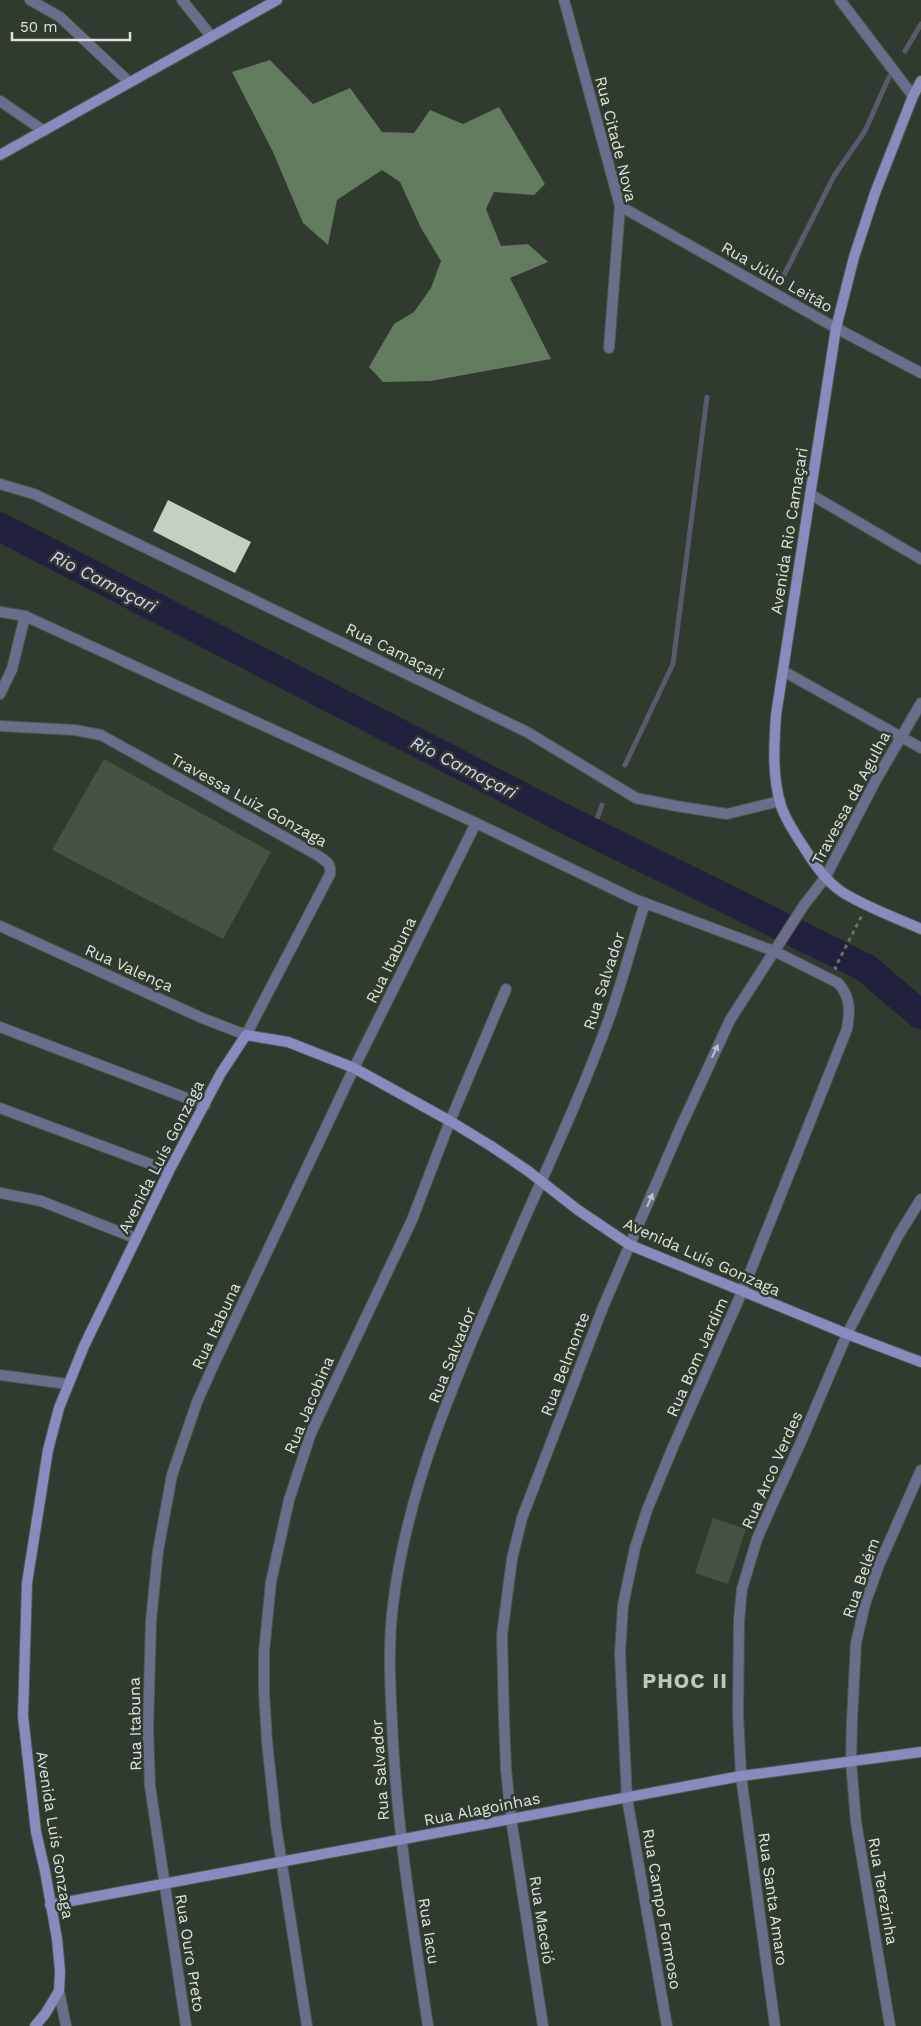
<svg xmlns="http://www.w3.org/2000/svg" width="921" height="2026" font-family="'Work Sans',sans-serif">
<rect width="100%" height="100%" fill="#303a2e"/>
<g fill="#455342">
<polygon points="104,759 271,852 223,939 52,850"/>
<polygon points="713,1518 746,1529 728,1584 695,1573"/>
</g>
<polygon fill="#637b5e" points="270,60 313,104 350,88 382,132 414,133 430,110 463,124 499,107 545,184 534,195 494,192 486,209 501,246 528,244 548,262 510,278 551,359 431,381 383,382 369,367 394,324 414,312 431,288 441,261 421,228 400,182 382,170 337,200 328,245 303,223 273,152 232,72"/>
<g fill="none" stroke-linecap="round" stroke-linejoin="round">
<g stroke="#595b6c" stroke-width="5">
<polyline points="905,51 921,24"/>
<polyline points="783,277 834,176 865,131 889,77"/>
<polyline points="625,765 673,664 707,397"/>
<polyline points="592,832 602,805"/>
</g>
<polyline stroke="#21213d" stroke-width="29" points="0,527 571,822 866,968 921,1015"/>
</g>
<polygon fill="#c4d1c1" points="168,500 251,542 235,573 153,531"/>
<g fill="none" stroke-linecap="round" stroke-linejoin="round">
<g stroke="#4f584d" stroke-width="12">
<g id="street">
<polyline points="30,0 60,17 129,82"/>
<polyline points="182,0 211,36"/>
<polyline points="564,0 620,206 609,348"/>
<polyline points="840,0 913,96"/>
<polyline points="0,101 44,131"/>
<polyline points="620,206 836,328 921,373"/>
<polyline points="0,484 34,494 527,732 636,798 676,806 727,814 780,801"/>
<polyline points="810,494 921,559"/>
<path d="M0,612L25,616L476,823L634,899L774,951L838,983C851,997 850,1011 847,1029L742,1292L673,1447L647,1510L635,1548L623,1605L620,1654L627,1798L667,2026"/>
<polyline points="783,671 921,748"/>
<polyline points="0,694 12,669 25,616"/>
<path d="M0,726L75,730L101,735L317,855C325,860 332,864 330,874L246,1035L202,1018L0,926"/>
<polyline points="0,1027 205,1105"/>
<polyline points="0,1108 169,1171"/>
<polyline points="0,1193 41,1201 135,1238"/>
<polyline points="0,1375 67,1384"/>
<polyline points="59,1991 66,2026"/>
<polyline points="186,2026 150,1786 148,1729 151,1621 158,1551 172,1475 197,1402 214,1364 354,1068 476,823"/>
<polyline points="307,2026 276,1826 267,1741 264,1692 264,1652 271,1582 289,1500 311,1433 412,1220 450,1121 506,989"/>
<path d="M428,2026C413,1925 396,1825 392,1722C390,1683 388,1644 393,1605C409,1472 469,1349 521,1227C552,1157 584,1088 610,1016C623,979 633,940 645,903"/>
<polyline points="543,2026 511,1818 506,1769 504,1719 502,1635 512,1559 522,1518 603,1307 678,1133 730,1020 804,905 825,878 876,780 921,703"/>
<polyline points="775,2026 741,1776 738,1714 739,1620 742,1589 757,1539 772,1505 800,1444 847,1334 898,1236 921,1199"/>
<polyline points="890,2026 856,1822 851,1761 852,1721 856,1643 865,1604 879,1565 921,1470"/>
</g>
</g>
<g stroke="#4f584d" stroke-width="12">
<g id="secondary">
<path d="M921,81L913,96L875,193L854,257L836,328L776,715C774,746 772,776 781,806C786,821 796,835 805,849C815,865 826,881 842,892C866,907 894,917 921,929"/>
<polyline points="0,155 277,0"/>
<polyline points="50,1905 741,1776 921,1752"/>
<polyline points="35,2026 45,2014 59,1991 60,1971 57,1939 45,1871 36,1832 23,1716 27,1583 48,1450 59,1408 84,1346 169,1171 221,1073 246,1035 288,1042 354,1068 450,1121 491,1146 528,1171 578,1210 630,1245 847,1334 921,1362"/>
</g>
</g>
<polyline stroke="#697167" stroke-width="3" stroke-dasharray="4 4" stroke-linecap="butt" points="837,969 835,968 862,915"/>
<use href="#street" stroke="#6b6d8d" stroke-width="10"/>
<use href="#secondary" stroke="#898bbe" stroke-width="10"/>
</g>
<defs><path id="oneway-solid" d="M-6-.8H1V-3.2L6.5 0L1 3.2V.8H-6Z" transform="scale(1.25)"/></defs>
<g fill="#bbc0c4">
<use href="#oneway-solid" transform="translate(715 1051) rotate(-65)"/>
<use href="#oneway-solid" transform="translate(650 1200) rotate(-67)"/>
</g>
<g text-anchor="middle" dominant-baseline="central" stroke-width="5" stroke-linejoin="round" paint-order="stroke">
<g font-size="16" fill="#dde3db" stroke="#303a2e">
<text transform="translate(616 139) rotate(76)">Rua Citade Nova</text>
<text transform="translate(777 277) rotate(30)">Rua Júlio Leitão</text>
<text transform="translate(789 531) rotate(-81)">Avenida Rio Camaçari</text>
<text transform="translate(395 651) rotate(26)">Rua Camaçari</text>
<text transform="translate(851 798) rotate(-62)">Travessa da Agulha</text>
<text transform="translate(249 800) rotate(29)">Travessa Luiz Gonzaga</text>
<text transform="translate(391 960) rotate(-64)">Rua Itabuna</text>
<text transform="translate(129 968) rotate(24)">Rua Valença</text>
<text transform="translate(604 981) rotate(-72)">Rua Salvador</text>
<text transform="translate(161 1157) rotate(-63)">Avenida Luís Gonzaga</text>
<text transform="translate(702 1257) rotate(24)">Avenida Luís Gonzaga</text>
<text transform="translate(216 1326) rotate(-65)">Rua Itabuna</text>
<text transform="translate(452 1355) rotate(-68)">Rua Salvador</text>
<text transform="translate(697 1357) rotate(-66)">Rua Bom Jardim</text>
<text transform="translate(565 1364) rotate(-69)">Rua Belmonte</text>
<text transform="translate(309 1405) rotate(-67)">Rua Jacobina</text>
<text transform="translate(772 1470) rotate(-66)">Rua Arco Verdes</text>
<text transform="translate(861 1578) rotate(-71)">Rua Belém</text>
<text transform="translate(135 1724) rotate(-91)">Rua Itabuna</text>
<text transform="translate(380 1770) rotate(-94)">Rua Salvador</text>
<text transform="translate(482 1809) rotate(-11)">Rua Alagoinhas</text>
<text transform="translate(55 1835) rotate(81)">Avenida Luís Gonzaga</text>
<text transform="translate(883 1891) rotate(80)">Rua Terezinha</text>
<text transform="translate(773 1899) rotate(82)">Rua Santa Amaro</text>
<text transform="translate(662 1909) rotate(80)">Rua Campo Formoso</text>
<text transform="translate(542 1920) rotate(81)">Rua Maceió</text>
<text transform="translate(429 1931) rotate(81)">Rua Iacu</text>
<text transform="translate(190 1953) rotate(81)">Rua Ouro Preto</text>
</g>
<g font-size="18" font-style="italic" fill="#d1d3f7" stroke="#303a2e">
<text transform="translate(104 581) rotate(27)">Rio Camaçari</text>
<text transform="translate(464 767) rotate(27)">Rio Camaçari</text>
</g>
<g font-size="21" font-weight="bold" letter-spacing="1" fill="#bcc9b9" stroke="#303a2e">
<text x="685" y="1680">PHOC II</text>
</g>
</g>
<path d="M12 32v8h118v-8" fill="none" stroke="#dde3db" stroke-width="2.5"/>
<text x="20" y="32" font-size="15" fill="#dde3db" stroke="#303a2e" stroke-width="4" paint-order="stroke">50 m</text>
</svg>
